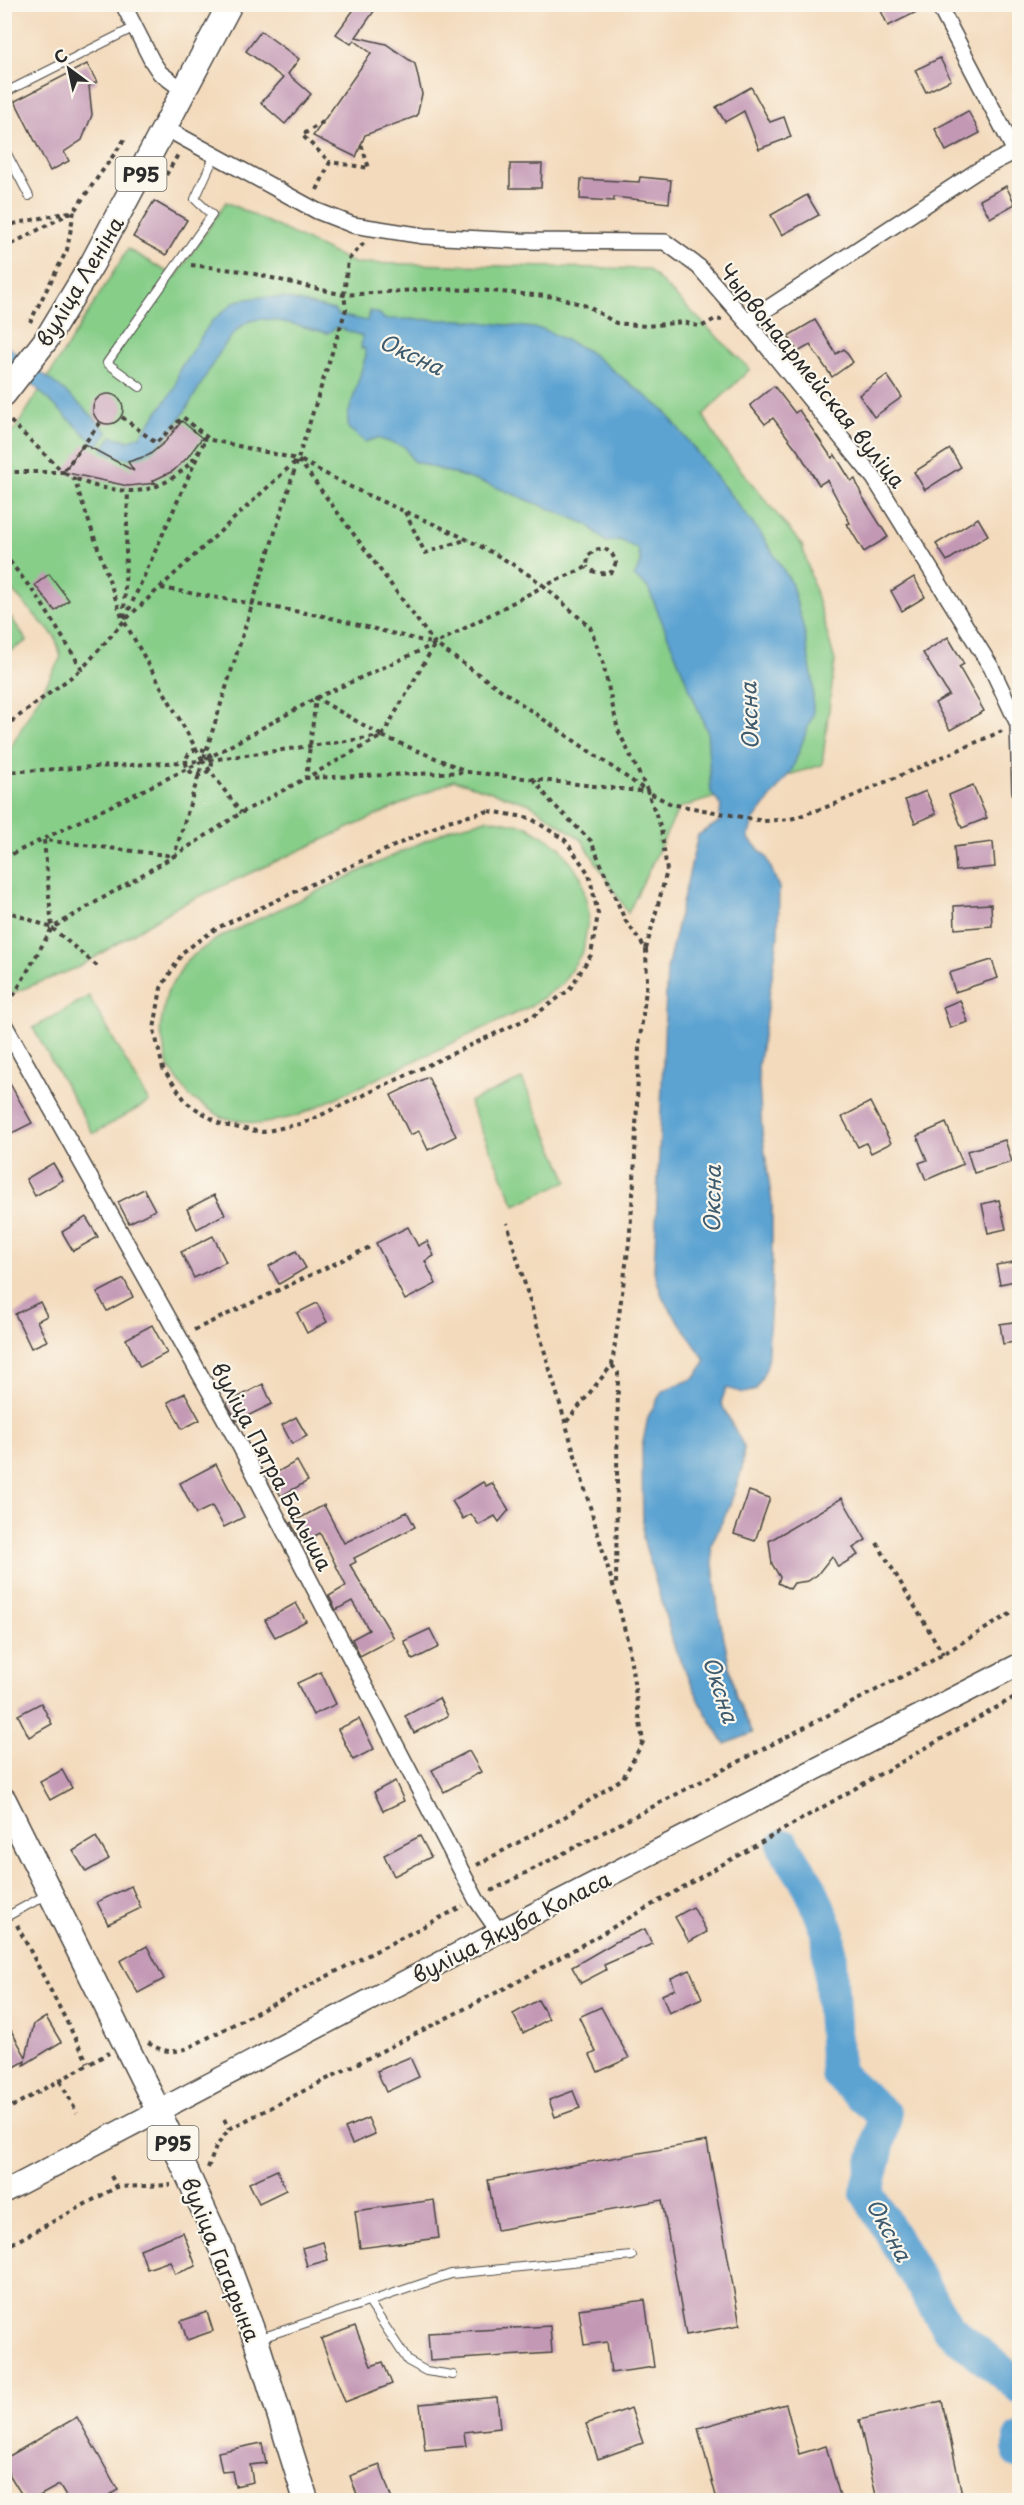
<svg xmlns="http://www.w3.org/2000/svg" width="1024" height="2505" font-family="'Playpen Sans',sans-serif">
<rect width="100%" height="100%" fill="#fbf7ec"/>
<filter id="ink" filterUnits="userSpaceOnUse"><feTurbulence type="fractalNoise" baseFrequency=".0167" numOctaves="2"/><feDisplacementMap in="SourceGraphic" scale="12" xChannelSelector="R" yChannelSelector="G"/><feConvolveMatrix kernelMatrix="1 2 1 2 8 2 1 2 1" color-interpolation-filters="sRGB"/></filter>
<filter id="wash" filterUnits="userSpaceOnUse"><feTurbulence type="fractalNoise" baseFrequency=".008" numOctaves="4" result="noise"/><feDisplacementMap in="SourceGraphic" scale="24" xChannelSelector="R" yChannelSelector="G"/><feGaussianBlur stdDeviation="1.35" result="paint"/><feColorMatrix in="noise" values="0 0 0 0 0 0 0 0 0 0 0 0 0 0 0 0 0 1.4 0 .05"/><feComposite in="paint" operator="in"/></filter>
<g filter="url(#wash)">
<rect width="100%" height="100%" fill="#f3dabc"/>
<g fill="#87ce89" stroke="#597c5a" stroke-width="1.5">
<polygon points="226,202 354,263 648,269 750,369 703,415 722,447 802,545 835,661 822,765 679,808 628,913 582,840 530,804 454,780 176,907 79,967 5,996 4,753 9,751 61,657 55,637 5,583 5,437 16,428 128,249 176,277"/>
<polygon points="4,607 27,641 5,654 4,654"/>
<polygon points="489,819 527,826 559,846 581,877 589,914 583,951 562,984 531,1006 297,1116 260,1124 223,1118 190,1097 168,1066 160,1029 167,992 187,960 218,938 452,828"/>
<polygon points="89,996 149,1102 93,1134 33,1028"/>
<polygon points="522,1079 568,1181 515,1205 469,1102"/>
</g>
<g fill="#5ca3d2" stroke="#44677e" stroke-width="1.5">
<path d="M259,297L284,298L334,310L338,315L367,321L370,311L380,314L384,319L462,320L543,329L588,351L664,410L761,534L791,582L804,630L813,681V714L792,770L753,821L748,838L767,858L779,888L778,937L758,1068L762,1131L772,1203V1281L767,1366L756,1390L744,1393L726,1388L721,1403L744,1447L742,1469L730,1505L711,1545L718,1610L736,1697L753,1733L725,1744L704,1710L675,1649L643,1538L642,1447L648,1417L662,1391L695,1378L706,1361L663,1299L654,1271L667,969L698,835L719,822L721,805L711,793L707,731L648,588L634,576L641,563L638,549L620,540L606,542L587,524L493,486L413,461L405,447L377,438L365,442L348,428V415L366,355L364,348L361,349L362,336L337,327L328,333C308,329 265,313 248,322C203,345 172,497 102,449L112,436L129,441L141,435L175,388L179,370L211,322L236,301Z"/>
<path d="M4,343C40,373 78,398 108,433L97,446L5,358Z"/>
</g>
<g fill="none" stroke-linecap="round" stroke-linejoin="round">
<g stroke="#5ca3d2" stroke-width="34">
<polyline points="784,1846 810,1887 828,1931 837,2073 885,2116 867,2193 948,2328 1020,2387"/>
<polyline points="1020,2439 1020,2453"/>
</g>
</g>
<g id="blocks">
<g fill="#c398b5">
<polygon points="358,4 379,4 356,37 386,44 415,64 422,94 417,116 365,135 356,157 313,136 371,53 354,40 351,44 336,34"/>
<polygon points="878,4 928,4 929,6 888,26"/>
<polygon points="261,31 299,59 288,74 311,94 285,124 261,103 283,78 246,51"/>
<polygon points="940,58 951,80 926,92 915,70"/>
<polygon points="87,64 97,82 89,86 92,115 82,140 64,152 69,161 50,171 15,101"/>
<polygon points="751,87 770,122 784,117 791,137 759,149 744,111 725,122 716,107"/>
<polygon points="968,111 980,133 946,151 935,129"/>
<polygon points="510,164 542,164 541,188 510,188"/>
<polygon points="640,177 671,180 669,203 614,197 614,201 580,199 581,179 639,182"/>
<polygon points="1006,186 1015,204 990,218 980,200"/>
<polygon points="807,195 819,215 782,235 771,215"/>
<polygon points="154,201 187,220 166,255 133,237"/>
<polygon points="815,320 836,354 844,349 853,362 832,377 810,345 798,352 788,336"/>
<polygon points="887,375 902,397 874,417 859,395"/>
<polygon points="774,386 795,413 799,410 832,458 835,455 851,481 855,479 862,496 888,537 864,552 847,524 850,523 827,480 819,485 798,451 773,418 765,424 750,405"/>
<circle cx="108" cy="409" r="15"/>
<polygon points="182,421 202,438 187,458 173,471 152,481 156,483 128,486 63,472 84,444 134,471 128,462 149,455 165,442"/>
<polygon points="950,449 961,467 925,490 914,472"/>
<polygon points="978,518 988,535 947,561 936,544"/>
<polygon points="49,574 69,600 55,611 35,585"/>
<polygon points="914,577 925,597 902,611 891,591"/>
<polygon points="948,637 964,664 959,667 984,711 950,730 935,703 949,695 923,653"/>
<polygon points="973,785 987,818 962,828 949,795"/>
<polygon points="926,791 936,814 915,823 905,800"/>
<polygon points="993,842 995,867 956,871 954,847"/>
<polygon points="991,904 992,926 955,929 954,906"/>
<polygon points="992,960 998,978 955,992 949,973"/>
<polygon points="960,1000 968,1022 950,1028 943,1007"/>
<polygon points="4,1073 32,1123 10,1134 4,1123"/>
<polygon points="428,1077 456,1136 428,1150 419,1131 410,1135 391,1095"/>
<polygon points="870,1102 891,1143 871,1153 866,1143 858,1147 842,1117"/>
<polygon points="946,1123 963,1164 926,1180 919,1163 927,1160 917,1136"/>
<polygon points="1005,1140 1012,1162 974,1173 967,1151"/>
<polygon points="53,1163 63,1180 35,1196 26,1179"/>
<polygon points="144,1189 155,1210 129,1223 118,1202"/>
<polygon points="214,1195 225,1214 197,1229 187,1209"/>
<polygon points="999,1200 1006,1229 988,1233 982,1204"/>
<polygon points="86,1217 98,1237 73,1251 62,1232"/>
<polygon points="408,1227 418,1246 427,1241 434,1256 425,1261 436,1284 405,1300 376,1243"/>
<polygon points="213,1236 226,1262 194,1278 181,1252"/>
<polygon points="296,1251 306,1268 279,1284 269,1266"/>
<polygon points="1020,1261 1020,1280 1000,1284 996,1265"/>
<polygon points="124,1279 133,1297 107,1311 97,1293"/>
<polygon points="40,1302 47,1316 37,1321 47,1341 31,1348 15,1314"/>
<polygon points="317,1303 327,1322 307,1333 297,1313"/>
<polygon points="1020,1321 1020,1341 1003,1344 1000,1324"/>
<polygon points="152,1325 167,1353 140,1367 126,1339"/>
<polygon points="263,1384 272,1404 237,1421 227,1403"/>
<polygon points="185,1393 200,1420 182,1429 168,1402"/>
<polygon points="296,1417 307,1436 292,1444 282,1425"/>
<polygon points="297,1461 308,1481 281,1496 270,1476"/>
<polygon points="216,1464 244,1517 224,1527 212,1506 196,1514 180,1483"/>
<polygon points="483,1482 486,1486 492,1483 509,1510 499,1522 495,1516 479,1525 471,1514 463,1519 452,1501"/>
<polygon points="749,1491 770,1498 755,1541 734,1534"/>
<polygon points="842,1498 866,1540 853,1548 858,1555 838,1567 832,1556 817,1575 808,1581 794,1583 790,1589 778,1583 780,1577 772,1564 769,1541"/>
<polygon points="324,1505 344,1543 407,1512 415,1527 354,1558 356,1562 350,1565 394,1638 360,1656 352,1639 369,1630 352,1601 336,1610 329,1596 346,1586 320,1533 302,1543 291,1523"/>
<polygon points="296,1603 306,1621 275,1637 265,1620"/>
<polygon points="430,1629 439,1647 413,1660 404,1641"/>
<polygon points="321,1672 336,1704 313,1715 297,1683"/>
<polygon points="439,1698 448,1716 414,1733 405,1716"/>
<polygon points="41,1703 52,1724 29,1737 18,1715"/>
<polygon points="359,1719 374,1749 353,1760 338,1729"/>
<polygon points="469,1751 481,1772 444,1792 432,1770"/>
<polygon points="62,1770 72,1788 50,1800 40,1782"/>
<polygon points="395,1781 404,1801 383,1811 374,1792"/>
<polygon points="420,1836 431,1857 394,1876 384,1855"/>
<polygon points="96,1837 109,1859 86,1872 73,1851"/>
<polygon points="131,1886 141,1908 108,1924 97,1902"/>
<polygon points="693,1907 707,1932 689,1942 675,1917"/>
<polygon points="645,1929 652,1944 604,1965 606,1970 581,1983 572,1967 617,1941"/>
<polygon points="147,1946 164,1979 138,1993 120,1961"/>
<polygon points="690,1970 702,1998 669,2013 662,1995 675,1989 671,1978"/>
<polygon points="538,2000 549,2019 523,2033 513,2014"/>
<polygon points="601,2007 629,2058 598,2072 590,2055 596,2052 579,2017"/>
<polygon points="46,2017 61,2042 24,2065 25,2061 4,2073 4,2018 26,2057 34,2024"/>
<polygon points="410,2057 419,2077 386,2092 377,2071"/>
<polygon points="573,2091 580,2108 555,2117 549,2100"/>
<polygon points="368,2118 375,2134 352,2144 345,2128"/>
<polygon points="707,2141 740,2325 686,2335 662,2200 497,2230 488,2180"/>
<polygon points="277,2170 286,2190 259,2203 249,2183"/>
<polygon points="434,2200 439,2238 360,2248 355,2211"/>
<polygon points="183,2232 196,2266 175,2274 170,2261 147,2269 140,2249"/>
<polygon points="323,2242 328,2260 307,2266 302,2248"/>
<polygon points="645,2300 654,2367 611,2373 607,2342 584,2345 579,2309"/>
<polygon points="207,2312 213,2331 187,2340 181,2321"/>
<polygon points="355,2326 371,2366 383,2362 392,2384 345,2402 321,2339"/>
<polygon points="550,2326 552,2353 430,2361 428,2333"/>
<polygon points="497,2397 500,2428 464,2432 466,2446 425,2450 420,2404"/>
<polygon points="942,2401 962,2494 934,2500 877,2500 859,2420"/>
<polygon points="786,2404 799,2454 826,2446 841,2500 717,2500 698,2428"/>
<polygon points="631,2408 643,2443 598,2459 586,2424"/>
<polygon points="77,2417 118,2490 100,2500 68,2500 59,2485 32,2500 25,2500 4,2466 4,2459"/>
<polygon points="262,2443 266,2463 250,2465 253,2482 235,2486 232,2471 222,2472 218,2452"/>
<polygon points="380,2465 392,2500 359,2500 350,2476"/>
</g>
</g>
</g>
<g filter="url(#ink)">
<use href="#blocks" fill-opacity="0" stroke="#494541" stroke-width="1.5"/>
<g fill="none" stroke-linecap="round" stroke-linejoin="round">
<g stroke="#494541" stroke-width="10">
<g id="lane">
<polyline points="4,93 135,27"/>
<polyline points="4,148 29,196"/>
<polyline points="140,387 107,363 212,215 195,199 215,155"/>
<polyline points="4,1918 48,1894"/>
<polyline points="369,2302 408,2361 426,2371 453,2375"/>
<polyline points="258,2339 451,2274 632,2256"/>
</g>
</g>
<g stroke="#494541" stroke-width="18">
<g id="street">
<polyline points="123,4 152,61 160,73 183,90"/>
<polyline points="938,4 1019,159"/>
<polyline points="165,128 317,211 353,225 424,236 521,241 665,242 699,267 747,322 874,478 991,667 1018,724 1020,791"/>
<polyline points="747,322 977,171 1020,149"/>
<polyline points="4,1024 240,1446 476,1899 499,1932"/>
</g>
</g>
<g stroke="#494541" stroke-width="24">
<polyline id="secondary" points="4,2192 499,1932 1020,1664"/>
</g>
<g stroke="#494541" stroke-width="27">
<g id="primary">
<polyline points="4,394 46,340 92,264 230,4"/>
<polyline points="4,1800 158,2110 222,2250 256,2340 306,2500"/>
</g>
</g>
<g stroke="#494541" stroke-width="4" stroke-dasharray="4.5 4.5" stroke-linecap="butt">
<polyline points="323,122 302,135 330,162"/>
<polyline points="166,175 179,153"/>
<polyline points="317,190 330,162 369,168 361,144"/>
<polyline points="4,226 74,211 67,250 30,322"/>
<path d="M364,243L348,260L344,295L346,309L298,459C323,472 347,486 372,497C432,524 492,546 544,586L587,567L588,556L595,550L604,548L612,554L616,562L612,572C601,574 596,574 587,567"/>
<polyline points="4,248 74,211 127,136"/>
<polyline points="191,265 242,271 344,295 430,289 478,290 557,297 587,306 616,323 646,326 683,322 701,327 715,319 722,320"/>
<polyline points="4,415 63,472 4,472"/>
<polyline points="122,417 156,443 183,417 209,439"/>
<polyline points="100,423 63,472 74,479 123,620"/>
<polyline points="202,438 297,459"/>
<polyline points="405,512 425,553 468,539"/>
<polyline points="4,554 39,599 82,669 124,621 298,459"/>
<polyline points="161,588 323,616 435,644"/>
<polyline points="124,617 128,491"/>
<polyline points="4,727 82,669"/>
<polyline points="381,735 316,698 306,778 382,736 464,770"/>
<polyline points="382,736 435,644"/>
<circle cx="199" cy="762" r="13"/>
<polyline points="4,772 203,761 241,813"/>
<polyline points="533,779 552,803 591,841 625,920 646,949 647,981 639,1047 634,1182 629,1243 612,1365 564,1425"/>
<polygon points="489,811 530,818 565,840 589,874 598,914 591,955 569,990 535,1015 304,1123 263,1132 222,1125 187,1103 163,1069 154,1029 161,988 183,952 217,928 448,821"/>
<polyline points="4,858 203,761 316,698 435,644 544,586 590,627 603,663 618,730 648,792 671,804 764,821 791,819 835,804 1002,731"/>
<path d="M4,910L52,928L44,840L174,856L241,813L306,778L468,772L648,792L435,644L298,459L203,761L124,621L203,444C191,470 158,493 128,491C117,490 102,488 91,485C85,483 80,479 74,479"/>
<polyline points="646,949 667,871 661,828 648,793"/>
<polyline points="97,966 52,928 174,856 203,761 382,736"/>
<polyline points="4,993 10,1002 52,928"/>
<polyline points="194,1330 372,1246"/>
<polyline points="612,1365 618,1373 616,1587"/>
<polyline points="877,1543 943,1654"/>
<polyline points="477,1865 563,1818 623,1778 643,1742 628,1643 617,1599 507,1223"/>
<polyline points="491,1891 928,1663 1020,1608"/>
<polyline points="17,1925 88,2063"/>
<path d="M148,2043C162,2051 172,2054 188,2048L463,1906"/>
<polyline points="60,2081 77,2113"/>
<polyline points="4,2111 109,2053"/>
<polyline points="224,2119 229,2129"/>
<polyline points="208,2168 216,2147 229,2129 519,1981 1020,1694"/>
<polyline points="111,2176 117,2187"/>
<polyline points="4,2248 117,2187 171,2185"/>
</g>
<use href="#lane" stroke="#fff" stroke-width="8"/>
<use href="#street" stroke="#fff" stroke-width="15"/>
<use href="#secondary" stroke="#fff" stroke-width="21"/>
<use href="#primary" stroke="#fff" stroke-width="24"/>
</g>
</g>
<g text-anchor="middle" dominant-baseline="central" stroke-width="4.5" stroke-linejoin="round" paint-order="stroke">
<g fill="#fbf7ec" stroke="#696865" stroke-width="1.5">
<rect x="115.5" y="157" width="51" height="34" rx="4.5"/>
<rect x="147.5" y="2126" width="51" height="34" rx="4.5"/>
</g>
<g font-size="20" font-weight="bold" fill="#2b2b2b">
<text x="141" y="174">Р95</text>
<text x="173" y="2143">Р95</text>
</g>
<g font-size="21" fill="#2b2b2b" stroke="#fbf7ec">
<text transform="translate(79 281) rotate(-59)">вуліца Леніна</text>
<text transform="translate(813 375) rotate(51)">Чырвонаармейская вуліца</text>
<text transform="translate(273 1466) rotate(62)">вуліца Пятра Балыша</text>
<text transform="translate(511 1926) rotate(-27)">вуліца Якуба Коласа</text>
<text transform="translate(222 2259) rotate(68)">вуліца Гагарына</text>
</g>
<g font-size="22" font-style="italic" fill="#3f5b6e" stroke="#fbf7ec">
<text transform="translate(412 353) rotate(25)">Оксна</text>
<text transform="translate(748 716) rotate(-92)">Оксна</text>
<text transform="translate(711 1199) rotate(-89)">Оксна</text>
<text transform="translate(722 1689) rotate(72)">Оксна</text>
<text transform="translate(890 2229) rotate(61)">Оксна</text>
</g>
</g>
<rect width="1024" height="2505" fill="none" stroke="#fbf7ec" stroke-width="24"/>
<g transform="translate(69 69) rotate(327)" stroke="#fbf7ec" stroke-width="4.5" paint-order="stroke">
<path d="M0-4.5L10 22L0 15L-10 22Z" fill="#2b2b2b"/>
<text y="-9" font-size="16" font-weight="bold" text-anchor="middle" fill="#2b2b2b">С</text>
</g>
</svg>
